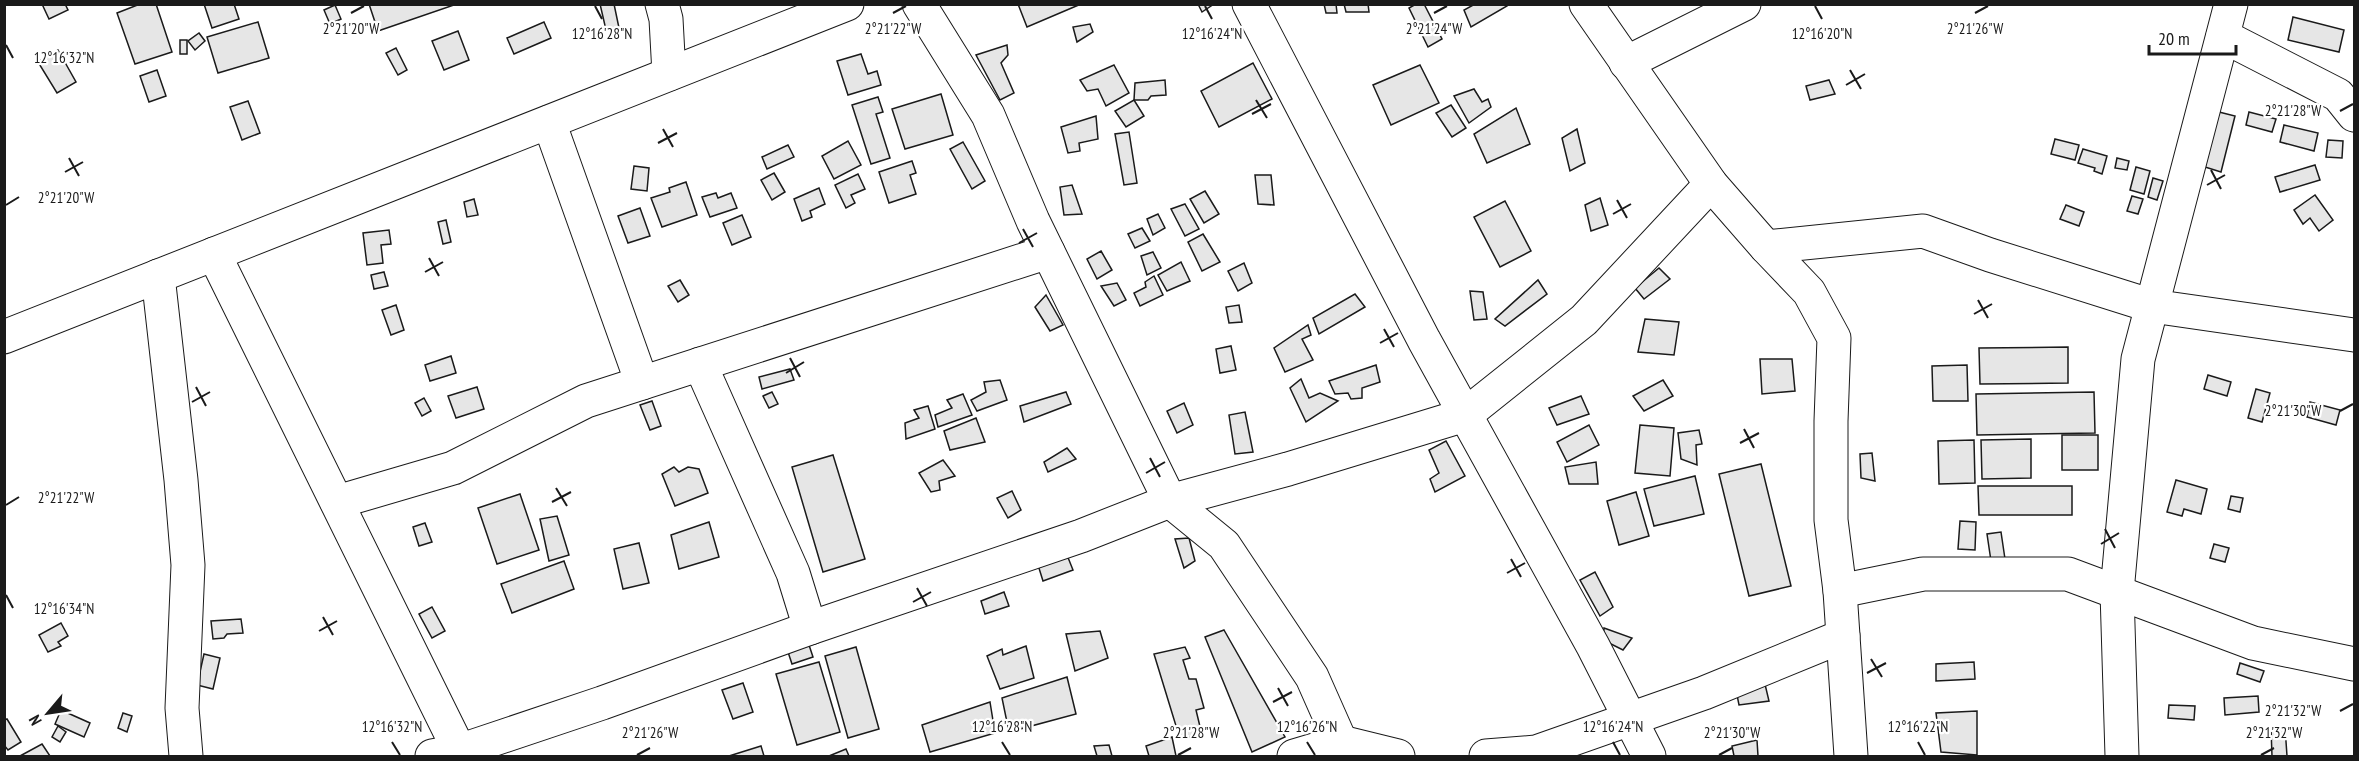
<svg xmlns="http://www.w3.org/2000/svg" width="2359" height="761" font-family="'PT Sans Narrow',sans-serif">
<rect width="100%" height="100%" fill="#fff"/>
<g fill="#e6e6e6" stroke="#1a1a1a" stroke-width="1.5">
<polygon points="42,4 65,4 68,10 49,19"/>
<polygon points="140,4 156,4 172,52 135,64 117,13"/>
<polygon points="204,4 234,4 239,19 212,28"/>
<polygon points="369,4 454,4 454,5 378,31"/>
<polygon points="600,4 614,4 619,28 606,30"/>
<polygon points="1018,4 1081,4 1027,27"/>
<polygon points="1198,4 1214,4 1202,12"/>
<polygon points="1324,4 1336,4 1337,13 1326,13"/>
<polygon points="1344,4 1368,4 1369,12 1346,12"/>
<polygon points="1416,4 1424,4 1442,39 1428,47 1409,8"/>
<polygon points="1475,4 1506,4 1507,6 1471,27 1464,10"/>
<polygon points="335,5 341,19 330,24 324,10"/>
<polygon points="2293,17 2344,30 2339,52 2288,40"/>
<polygon points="258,22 269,58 218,73 207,37"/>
<polygon points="544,22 551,38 514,54 507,38"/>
<polygon points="1090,24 1093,32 1077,42 1073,27"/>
<polygon points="458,31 469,60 444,70 432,41"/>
<polygon points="199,33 205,41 195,50 188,41"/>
<rect x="180" y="40" width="7" height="14"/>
<polygon points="1007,45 1008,55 1001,63 1014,93 1000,100 976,55"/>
<polygon points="396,48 407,70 398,75 386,53"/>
<polygon points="58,50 76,82 57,93 38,62"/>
<polygon points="861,54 868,74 877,71 881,85 848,95 837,61"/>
<polygon points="1253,63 1272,99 1219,127 1201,91"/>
<polygon points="1114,65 1129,93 1106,106 1098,89 1087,91 1080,80"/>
<polygon points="1420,65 1439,103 1391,125 1373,85"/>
<polygon points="157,70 166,96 149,102 140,76"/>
<polygon points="1165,80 1166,95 1151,96 1148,100 1134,100 1135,83"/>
<polygon points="1829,80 1835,94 1810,100 1806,86"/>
<polygon points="1474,89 1482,102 1488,99 1491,107 1469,123 1454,96"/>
<polygon points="941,94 953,135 905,149 892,109"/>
<polygon points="878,97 883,112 876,114 890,158 871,164 852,105"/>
<polygon points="1134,100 1144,116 1126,127 1115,111"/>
<polygon points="248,101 260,133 242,140 230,107"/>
<polygon points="1451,105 1466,128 1452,137 1436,113"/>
<polygon points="1516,108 1530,144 1487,163 1474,134"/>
<polygon points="2219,112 2235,116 2221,172 2205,167"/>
<polygon points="2249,112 2276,119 2272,132 2246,125"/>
<polygon points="1096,116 1098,139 1079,143 1080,151 1068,153 1061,127"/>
<polygon points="2284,125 2318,133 2314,151 2280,142"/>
<polygon points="1577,129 1585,163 1570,171 1562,138"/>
<polygon points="1129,132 1137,183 1124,185 1115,134"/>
<polygon points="2055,139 2079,145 2075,160 2051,154"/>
<polygon points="2328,140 2343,141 2342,158 2326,157"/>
<polygon points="848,141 861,165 834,179 822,156"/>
<polygon points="963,142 985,181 972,189 950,149"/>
<polygon points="788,145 794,157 767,169 762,157"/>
<polygon points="2083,149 2107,156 2102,174 2094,171 2095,168 2078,163"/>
<polygon points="2117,158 2129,161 2127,170 2115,168"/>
<polygon points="912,161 916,173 910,175 916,194 889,203 879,172"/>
<polygon points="2315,165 2320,180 2280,192 2275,177"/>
<polygon points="634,166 649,168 647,191 631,189"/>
<polygon points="2136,167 2150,171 2144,194 2130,190"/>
<polygon points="774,173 785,192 772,200 761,180"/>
<polygon points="858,174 865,189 851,195 855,203 846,208 835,185"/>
<polygon points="1255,175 1271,175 1274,205 1258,204"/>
<polygon points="2153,178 2163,181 2157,200 2148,197"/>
<polygon points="686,182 697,215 662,227 651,198 670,192 669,188"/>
<polygon points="1072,185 1082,214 1064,215 1060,187"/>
<polygon points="819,188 825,204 810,211 812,217 802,221 794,199"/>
<polygon points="1205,191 1219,214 1204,223 1190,199"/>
<polygon points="716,193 718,198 731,193 737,208 710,217 702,197"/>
<polygon points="2315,195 2333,220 2319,231 2310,218 2303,224 2294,210"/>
<polygon points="2132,196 2143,199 2138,214 2127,211"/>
<polygon points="1600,198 1608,225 1591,231 1585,205"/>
<polygon points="474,199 478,215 467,217 464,202"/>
<polygon points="1505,201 1531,251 1500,267 1474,217"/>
<polygon points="1185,204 1199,229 1185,236 1171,209"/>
<polygon points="2066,205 2084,212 2079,226 2060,219"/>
<polygon points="640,208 650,236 628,243 618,216"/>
<polygon points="1158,214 1165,228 1153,235 1147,219"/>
<polygon points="742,215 751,237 732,245 723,223"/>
<polygon points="446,220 451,242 443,244 438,222"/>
<polygon points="1142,228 1150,241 1135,248 1128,234"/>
<polygon points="389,230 391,244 381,245 383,263 367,265 363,233"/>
<polygon points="1203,234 1220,262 1202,271 1188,242"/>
<polygon points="1101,251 1112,270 1097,279 1087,259"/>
<polygon points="1153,252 1161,268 1147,275 1141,256"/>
<polygon points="1181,262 1190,281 1167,291 1158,275"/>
<polygon points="1244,263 1252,283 1238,291 1228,271"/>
<polygon points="1659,268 1670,279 1644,299 1635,288"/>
<polygon points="384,272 388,286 374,289 371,275"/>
<polygon points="1154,276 1163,295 1140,306 1134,293 1146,287 1145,282"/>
<polygon points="680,280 689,295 678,302 668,286"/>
<polygon points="1538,280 1547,294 1505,326 1495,319"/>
<polygon points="1117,283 1126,300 1114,306 1101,286"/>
<polygon points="1470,291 1483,292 1487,319 1474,320"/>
<polygon points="1355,294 1365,307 1319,334 1313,318"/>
<polygon points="1046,295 1063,325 1050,331 1035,307"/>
<polygon points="396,305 404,330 391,335 382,310"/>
<polygon points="1239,305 1242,322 1229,323 1226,307"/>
<polygon points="1645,319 1679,322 1674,355 1638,352"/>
<polygon points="1308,325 1311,335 1302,339 1313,360 1285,372 1274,348"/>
<polygon points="1231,346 1236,370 1220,373 1216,349"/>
<polygon points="2068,347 2068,383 1980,384 1979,348"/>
<polygon points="451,356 456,373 430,381 425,365"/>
<polygon points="1760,359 1792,359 1795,391 1762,394"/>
<polygon points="1376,365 1380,382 1362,388 1362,398 1351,399 1348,393 1335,394 1329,381"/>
<polygon points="1967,365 1968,401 1933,401 1932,366"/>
<polygon points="790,369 794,380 762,389 759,377"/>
<polygon points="2208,375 2231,382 2227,396 2204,389"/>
<polygon points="1301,379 1309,398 1320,393 1338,401 1306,422 1290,388"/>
<polygon points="1000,380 1007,400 977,411 971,400 986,392 984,382"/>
<polygon points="1663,380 1673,396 1644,411 1633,396"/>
<polygon points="477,387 484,409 456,418 448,396"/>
<polygon points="2256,389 2270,393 2262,422 2248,418"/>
<polygon points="772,392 778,404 769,408 763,396"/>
<polygon points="1066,392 1071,404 1024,422 1020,406"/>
<polygon points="2094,392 2095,433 1977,435 1976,394"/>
<polygon points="963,394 972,415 938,427 935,415 952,408 947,400"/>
<polygon points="1581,396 1589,414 1557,425 1549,408"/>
<polygon points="424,398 431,411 422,416 415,403"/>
<polygon points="652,401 661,426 650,430 640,405"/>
<polygon points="2310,402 2340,410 2336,425 2307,417"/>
<polygon points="1184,403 1193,425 1177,433 1167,411"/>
<polygon points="928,406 935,429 906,439 905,423 919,418 914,410"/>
<polygon points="1245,412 1253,452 1235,454 1229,415"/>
<polygon points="976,418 985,442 950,450 944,431"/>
<polygon points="1589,425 1599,445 1567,462 1557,442"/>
<polygon points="1640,425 1674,428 1670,476 1635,473"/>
<polygon points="1699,430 1702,444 1696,445 1697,465 1681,459 1678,433"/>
<rect x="2062" y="435" width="36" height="35"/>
<polygon points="2031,439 2031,478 1982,479 1981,440"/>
<polygon points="1974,440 1975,483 1939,484 1938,441"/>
<polygon points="1446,441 1465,476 1435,492 1430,479 1439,473 1429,450"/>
<polygon points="1067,448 1076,459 1048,472 1044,462"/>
<polygon points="1872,453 1875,481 1861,478 1860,454"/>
<polygon points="833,455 865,559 823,572 792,467"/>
<polygon points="943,460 955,476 939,481 940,490 931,492 919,473"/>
<polygon points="1596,462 1598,484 1569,484 1565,467"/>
<polygon points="1761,464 1791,586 1749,596 1719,474"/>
<polygon points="674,467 679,472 688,467 699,469 708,493 675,506 662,474"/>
<polygon points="1695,476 1704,514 1654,526 1644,489"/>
<polygon points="2176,480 2207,489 2201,514 2184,509 2182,516 2167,512"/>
<polygon points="1978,486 2072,486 2072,515 1979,515"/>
<polygon points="1012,491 1021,510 1008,518 997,498"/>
<polygon points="1636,492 1649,536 1619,545 1607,501"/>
<polygon points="520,494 539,550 497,564 478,508"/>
<polygon points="2231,496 2243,498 2240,512 2228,509"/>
<polygon points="557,516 569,555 549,561 540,519"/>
<polygon points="1960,521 1976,522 1975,550 1958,549"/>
<polygon points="709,522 719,557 679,569 671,535"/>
<polygon points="425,523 432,542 419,546 413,527"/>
<polygon points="2001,532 2005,559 1991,561 1987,534"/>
<polygon points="1189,538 1195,561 1184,568 1175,539"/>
<polygon points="639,543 649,583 623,589 614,549"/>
<polygon points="2214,544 2229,548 2225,562 2210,558"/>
<polygon points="1067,555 1073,570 1043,581 1038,565"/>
<polygon points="564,561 574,589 512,613 501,584"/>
<polygon points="1595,572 1613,607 1600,616 1580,580"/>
<polygon points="1004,592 1009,606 985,614 981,601"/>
<polygon points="432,607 445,631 432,638 419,614"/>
<polygon points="241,619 243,633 227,634 224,638 213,639 211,621"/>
<polygon points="61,623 68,636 58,642 61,646 48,652 39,635"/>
<polygon points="1604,628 1632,638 1623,650 1603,640"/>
<polygon points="1224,630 1285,737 1252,752 1205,637"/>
<polygon points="1100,631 1108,658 1075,671 1066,634"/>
<polygon points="809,645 813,657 792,664 788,652"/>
<polygon points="1026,646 1034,678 1000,689 987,656 1002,649 1003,655"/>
<polygon points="856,647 879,729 848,738 825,656"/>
<polygon points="1185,647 1190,658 1183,660 1189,679 1196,679 1204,708 1196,710 1202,735 1180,739 1154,654"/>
<polygon points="204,654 220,658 213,689 197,685"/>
<polygon points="819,662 840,732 797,745 776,674"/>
<polygon points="1974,662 1975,679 1936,681 1936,664"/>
<polygon points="2240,663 2264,671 2260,682 2237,674"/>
<polygon points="1067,677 1076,714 1009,732 1002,698"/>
<polygon points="1764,680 1769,701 1739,705 1736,690"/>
<polygon points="743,683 753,712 733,719 722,690"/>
<polygon points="2258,696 2259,712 2225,715 2224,698"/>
<polygon points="990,702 995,733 930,752 922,725"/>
<polygon points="2169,705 2195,706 2194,720 2168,718"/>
<polygon points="61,710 90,723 84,737 55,724"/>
<polygon points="1977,711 1977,755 1941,752 1936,713"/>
<polygon points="123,713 132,716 127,732 118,728"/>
<polygon points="7,719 21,742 8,750 4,745 4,720"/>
<polygon points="58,726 66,732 60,742 52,737"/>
<polygon points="2285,727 2287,756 2272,756 2271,728"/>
<polygon points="1172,737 1176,756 1149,756 1146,746"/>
<polygon points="1757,740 1758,756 1734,756 1732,746"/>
<polygon points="42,744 50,756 20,756"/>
<polygon points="1109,745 1112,756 1097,756 1094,746"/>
<polygon points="761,746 764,756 729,756"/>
<polygon points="846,749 849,756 829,756"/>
</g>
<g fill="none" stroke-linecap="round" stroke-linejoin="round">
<g stroke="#1a1a1a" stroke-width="35">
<g id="minor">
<polyline points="662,4 666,19 669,74"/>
<polyline points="919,4 988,115 1033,221 1170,501 1224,545 1312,677 1347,756"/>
<polyline points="1249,4 1424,340 1593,646 1649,756"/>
<polyline points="1586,4 1711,184 1766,247 1809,292 1834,338 1831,421 1831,520 1840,591 1851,756"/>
<polyline points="2223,36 2338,95 2354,115"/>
<polyline points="1626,63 1744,4"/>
<polyline points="549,122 642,383"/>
<polyline points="1766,247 1923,231 1990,255 2152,306 2354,335"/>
<polyline points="214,254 462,756"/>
<polyline points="158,276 181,480 188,565 182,708 186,756"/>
<polyline points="4,337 847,4"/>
<polyline points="700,364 793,573 810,628"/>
<polyline points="337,502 453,468 586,401 1048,252"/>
<polyline points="1840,591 1923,574 2068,574 2253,643 2354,664"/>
<polyline points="432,756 459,751 602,703 810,628 1081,536 1170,501 1288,469 1465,415 1584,320 1711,184"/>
<polyline points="1294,756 1341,742 1398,756"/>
<polyline points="1486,756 1536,752 1704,693 1843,636"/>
<polyline points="2122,756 2117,592 2138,359 2231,4"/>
</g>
</g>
<use href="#minor" stroke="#fff" stroke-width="33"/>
</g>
<path fill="none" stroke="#1a1a1a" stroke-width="2" d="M595,6L602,19M1205,6L1212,19M1815,6L1822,19M351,13L364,6M893,13L906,6M1434,13L1447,6M1975,13L1988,6M6,45L13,58M1850,70L1861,89M1846,85L1865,74M1256,100L1267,118M2340,111L2353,104M1252,114L1271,104M663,129L673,147M658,143L677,133M69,158L79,176M2211,170L2221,189M65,172L83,162M2207,185L2225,175M1617,200L1627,218M6,205L19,197M1613,214L1631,204M1023,229L1033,247M1019,243L1037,233M429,258L439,276M425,272L443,262M1978,300L1988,318M1974,314L1992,304M1384,329L1394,347M1380,343L1398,333M790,358L800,377M786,373L804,362M196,387L206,406M192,402L210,392M2340,411L2353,404M1744,429L1754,448M1740,443L1759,433M1150,458L1160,477M1146,473L1165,462M556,488L567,506M552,502L571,492M6,505L19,497M2105,529L2115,548M2101,544L2119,533M1511,559L1521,577M1507,573L1525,563M917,588L927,606M6,595L13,608M913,602L931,592M323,617L333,635M319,631L337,621M1871,659L1882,677M1867,673L1886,663M1278,688L1288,706M1273,702L1292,692M2340,711L2353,704M392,742L400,755M1002,742L1010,755M1307,742L1315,755M1613,742L1620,755M1918,742L1925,755M637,755L650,748M1178,755L1191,748M1719,755L1732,748M2261,755L2274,748"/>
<g font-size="15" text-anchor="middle" fill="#1a1a1a" stroke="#fff" stroke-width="4.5" stroke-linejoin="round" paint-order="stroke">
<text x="351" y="34">2°21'20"W</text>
<text x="893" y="34">2°21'22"W</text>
<text x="1434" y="34">2°21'24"W</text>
<text x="1975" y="34">2°21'26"W</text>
<text x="602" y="39">12°16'28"N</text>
<text x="1212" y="39">12°16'24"N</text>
<text x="1822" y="39">12°16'20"N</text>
<text x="64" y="63">12°16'32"N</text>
<text x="2293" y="116">2°21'28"W</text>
<text x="66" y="203">2°21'20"W</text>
<text x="2293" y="416">2°21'30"W</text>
<text x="66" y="503">2°21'22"W</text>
<text x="64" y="614">12°16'34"N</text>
<text x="2293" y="716">2°21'32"W</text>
<text x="392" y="732">12°16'32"N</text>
<text x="1002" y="732">12°16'28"N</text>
<text x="1307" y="732">12°16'26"N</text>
<text x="1613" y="732">12°16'24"N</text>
<text x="1918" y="732">12°16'22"N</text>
<text x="650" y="738">2°21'26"W</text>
<text x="1191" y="738">2°21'28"W</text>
<text x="1732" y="738">2°21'30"W</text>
<text x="2274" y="738">2°21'32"W</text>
</g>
<rect width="2359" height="761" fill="none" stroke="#1a1a1a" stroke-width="12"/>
<g transform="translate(48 713) rotate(241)" stroke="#ffffff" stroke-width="4.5" paint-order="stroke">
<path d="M0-4.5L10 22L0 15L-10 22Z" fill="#1a1a1a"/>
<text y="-9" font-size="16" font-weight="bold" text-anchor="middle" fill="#1a1a1a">N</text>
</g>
<path d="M2149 45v9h87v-9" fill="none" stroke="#1a1a1a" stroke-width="3"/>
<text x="2158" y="45" font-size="18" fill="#1a1a1a" stroke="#ffffff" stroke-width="4.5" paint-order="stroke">20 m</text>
</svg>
